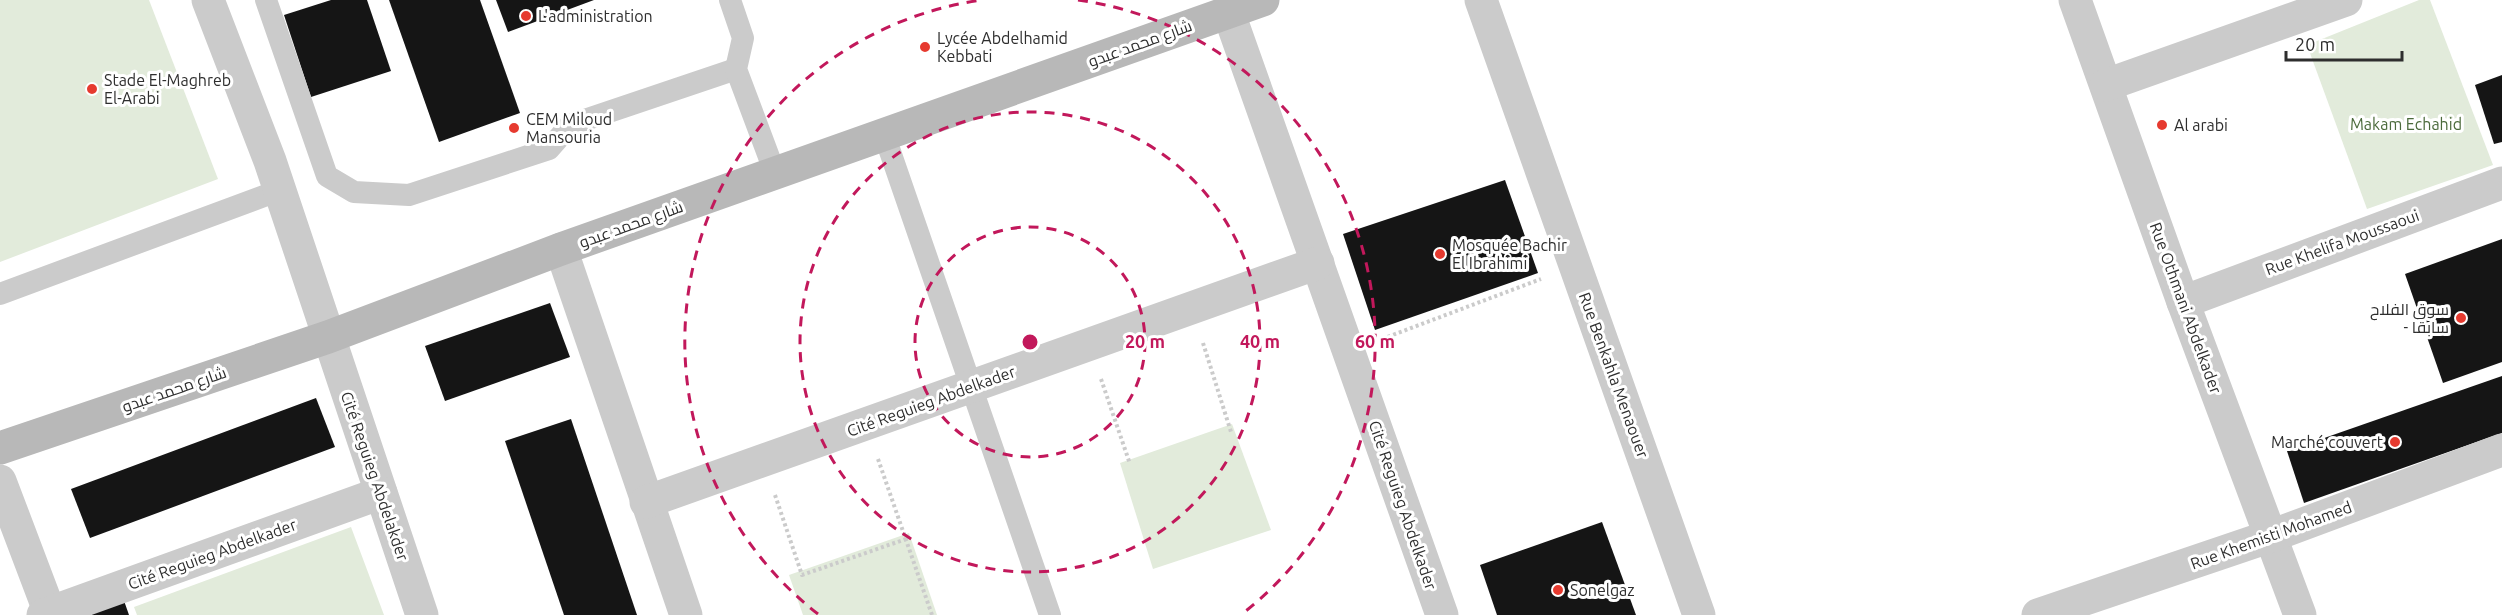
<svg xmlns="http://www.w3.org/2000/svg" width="2502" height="615" font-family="Ubuntu,Cairo,sans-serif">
<rect width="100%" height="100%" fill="#fff"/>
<g fill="#e2ebdb">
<polygon points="0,0 149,0 218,179 0,262"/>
<polygon points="2419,0 2430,0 2493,165 2367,209 2307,45"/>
<polygon points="1232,424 1271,530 1153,569 1120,463"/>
<polygon points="351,527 384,615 137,615 134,607"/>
<polygon points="909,533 937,615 803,615 789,575"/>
</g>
<g fill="#151515">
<polygon points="331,0 367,0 391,71 311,97 284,15"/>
<polygon points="389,0 480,0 520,113 439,142"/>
<polygon points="496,0 594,0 508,32"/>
<polygon points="2502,75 2502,142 2494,144 2475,85"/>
<polygon points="1505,180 1538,273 1375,330 1343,234"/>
<polygon points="2502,239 2502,362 2443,383 2405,274"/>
<polygon points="550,303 570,357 445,401 425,346"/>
<polygon points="2502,376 2502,433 2304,503 2287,451"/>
<polygon points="316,398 335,447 90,538 71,489"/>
<polygon points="571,419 637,615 564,615 505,441"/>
<polygon points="1602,522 1636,615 1497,615 1480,565"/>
<polygon points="122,595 129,615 65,615"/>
</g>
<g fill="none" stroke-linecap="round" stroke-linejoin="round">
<g stroke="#cbcbcb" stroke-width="4" stroke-dasharray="3 3" stroke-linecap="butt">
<polyline points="1382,339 1541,279"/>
<polyline points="1203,343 1231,432"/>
<polyline points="1101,379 1130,464"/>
<polyline points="878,459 932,615"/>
<polyline points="775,495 802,575 906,539"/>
</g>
<g stroke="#cbcbcb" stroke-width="22">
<polyline points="266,0 327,176 354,192 409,195 549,149 570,125 736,69"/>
<polyline points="730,0 743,38 736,69 775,173"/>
<polyline points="884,134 1050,615"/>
<polyline points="0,294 280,190"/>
</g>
<g stroke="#cbcbcb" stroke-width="33">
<polyline points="208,0 270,161 422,615"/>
<polyline points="1481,0 1699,615"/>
<polyline points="2075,0 2183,302 2300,615"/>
<polyline points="1228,11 1442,615"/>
<polyline points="2106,85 2346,0"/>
<polyline points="561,249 686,615"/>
<polyline points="2183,302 2502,183"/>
<polyline points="0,481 50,613"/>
<polyline points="646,502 1318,263"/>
<polyline points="43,615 381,493"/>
<polyline points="2038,615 2271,536 2502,450"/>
</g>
<polyline stroke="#b8b8b8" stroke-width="33" points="0,448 328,337 561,249 1263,0"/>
</g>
<g fill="none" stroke="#c2185b" stroke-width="3" stroke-dasharray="10 8">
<circle cx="1030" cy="342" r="115"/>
<circle cx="1030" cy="342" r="230"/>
<path d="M818 614A345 345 0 0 1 982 0M1078 0A345 345 0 0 1 1242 614"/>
</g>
<g fill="#e63a2f" stroke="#fff" stroke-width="2">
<circle cx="526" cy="16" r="6"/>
<circle cx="925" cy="47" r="6"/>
<circle cx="92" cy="89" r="6"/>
<circle cx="2162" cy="125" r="6"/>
<circle cx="514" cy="128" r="6"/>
<circle cx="1440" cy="254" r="6"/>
<circle cx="2461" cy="318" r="6"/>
<circle cx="2395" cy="442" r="6"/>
<circle cx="1558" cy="590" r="6"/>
</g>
<g text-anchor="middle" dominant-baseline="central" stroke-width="6" stroke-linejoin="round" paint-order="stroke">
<g font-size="16" fill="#2e2e2e" stroke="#fff" text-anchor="start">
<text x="538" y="16">L'administration</text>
<text x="937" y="38">Lycée Abdelhamid<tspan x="937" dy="18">Kebbati</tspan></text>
<text x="104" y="80">Stade El-Maghreb<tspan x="104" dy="18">El-Arabi</tspan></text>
<text x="526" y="119">CEM Miloud<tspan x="526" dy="18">Mansouria</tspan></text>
<text x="2174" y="125">Al arabi</text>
<text x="1452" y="245">Mosquée Bachir<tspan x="1452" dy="18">El Ibrahimi</tspan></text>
<text x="2449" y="309" text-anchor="end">سوق الفلاح<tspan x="2449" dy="18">- سابقا</tspan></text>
<text x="2383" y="442" text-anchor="end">Marché couvert</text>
<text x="1570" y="590">Sonelgaz</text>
</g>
<g font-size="16" fill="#2e2e2e" stroke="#fff">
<text transform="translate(1140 43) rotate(-20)">شارع محمد عبدو</text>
<text transform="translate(631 224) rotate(-20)">شارع محمد عبدو</text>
<text transform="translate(2342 242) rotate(-20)">Rue Khelifa Moussaoui</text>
<text transform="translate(2186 308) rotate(70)">Rue Othmani Abdelkader</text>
<text transform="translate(1614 375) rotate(70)">Rue Benkahla Menaouer</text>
<text transform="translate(174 389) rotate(-19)">شارع محمد عبدو</text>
<text transform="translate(931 401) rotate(-20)">Cité Reguieg Abdelkader</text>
<text transform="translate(375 476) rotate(71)">Cité Reguieg Abdelakder</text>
<text transform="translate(1403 505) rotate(71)">Cité Reguieg Abdelkader</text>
<text transform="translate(2271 535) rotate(-20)">Rue Khemisti Mohamed</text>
<text transform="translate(212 554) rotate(-20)">Cité Reguieg Abdelkader</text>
</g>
<g font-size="16" fill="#4b6a3b" stroke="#fff">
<text x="2406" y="124">Makam Echahid</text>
</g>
</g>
<circle cx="1030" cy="342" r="9" fill="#c2185b" stroke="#fff" stroke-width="3"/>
<g font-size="18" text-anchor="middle" font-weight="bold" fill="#c2185b" stroke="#fff" stroke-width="6" stroke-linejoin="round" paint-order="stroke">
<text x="1145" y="348">20 m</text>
<text x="1260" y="348">40 m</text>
<text x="1375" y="348">60 m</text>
</g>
<path d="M2286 51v9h116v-9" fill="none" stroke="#2e2e2e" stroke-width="3"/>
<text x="2295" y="51" font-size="18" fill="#2e2e2e" stroke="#ffffff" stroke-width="4.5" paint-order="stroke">20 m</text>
</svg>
